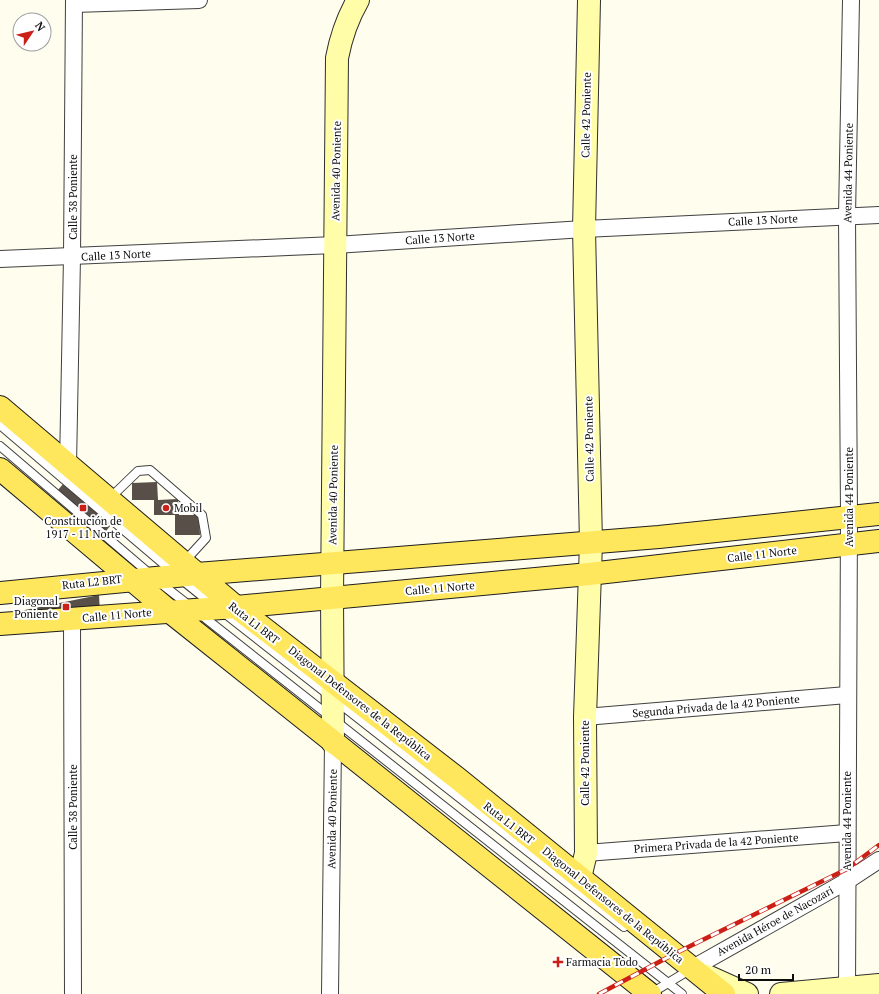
<svg xmlns="http://www.w3.org/2000/svg" width="879" height="994" font-family="'PT Serif',serif">
<rect width="100%" height="100%" fill="#fffded"/>
<g fill="#574f48">
<polygon points="157,482 158,500 178,499 179,515 199,515 200,535 175,535 175,515 154,515 154,500 132,500 132,483"/>
<polygon points="64,483 112,524 105,532 57,491"/>
<polygon points="99,595 100,613 21,620 20,611"/>
</g>
<g fill="none" stroke-linecap="round" stroke-linejoin="round">
<g stroke="#404040" stroke-width="10">
<g id="lane">
<polyline points="0,425 173,572"/>
<polyline points="0,446 150,574"/>
<polyline points="109,499 138,471 150,470 202,515 206,538 184,562"/>
<polyline points="182,580 213,605"/>
<polyline points="159,582 191,607"/>
<polyline points="223,612 624,927"/>
<polyline points="200,614 682,994"/>
<polyline points="650,994 691,969"/>
</g>
</g>
<g stroke="#404040" stroke-width="18">
<g id="street">
<polyline points="74,4 199,0"/>
<polyline points="0,259 335,245 584,229 879,215"/>
<polyline points="68,465 72,257 74,0"/>
<polyline points="72,619 73,994"/>
<polyline points="585,717 847,695"/>
<polyline points="586,853 847,833"/>
<polyline points="691,969 847,881 879,860"/>
<polyline points="330,994 333,743"/>
<polyline points="847,994 849,517 847,216 851,0"/>
</g>
</g>
<g stroke="#2f2f2f" stroke-width="24">
<g id="secondary">
<path d="M333,743L332,598L337,58C341,37 347,19 358,0"/>
<polyline points="580,878 586,853 585,717 591,543 584,229 589,0"/>
<polyline points="707,976 747,994"/>
<polyline points="781,994 879,985"/>
</g>
</g>
<g stroke="#1e1e1e" stroke-width="24">
<g id="primary">
<polyline points="0,407 236,607 457,778 724,994"/>
<polyline points="0,469 169,611 650,994"/>
<polyline points="0,593 197,574 659,537 879,514"/>
<polyline points="0,624 236,607 589,574 879,541"/>
</g>
</g>
<use href="#lane" stroke="#fff" stroke-width="8"/>
<use href="#street" stroke="#fff" stroke-width="16"/>
<use href="#secondary" stroke="#fffda8" stroke-width="22"/>
<use href="#primary" stroke="#ffe75d" stroke-width="22"/>
<g stroke="#cb1f17" stroke-width="4.5">
<polyline id="rail" points="599,994 674,954 847,869 879,845"/>
</g>
<use href="#rail" stroke="#fff" stroke-width="3" stroke-dasharray="9" stroke-linecap="butt"/>
</g>
<g fill="#cb1f17" stroke="#fff" stroke-width="1.5">
<rect x="79" y="504" width="8" height="8" rx="2"/>
<circle cx="166" cy="508" r="4"/>
<rect x="62" y="603" width="8" height="8" rx="2"/>
<path d="M556 956h4v4h4v4h-4v4h-4v-4h-4v-4h4z"/>
</g>
<g text-anchor="middle" dominant-baseline="central" stroke-width="4" stroke-linejoin="round" paint-order="stroke">
<g font-size="11" fill="#0d0d0d" stroke="#fff">
<text transform="translate(586 115) rotate(-89)">Calle 42 Poniente</text>
<text transform="translate(336 171) rotate(-89)">Avenida 40 Poniente</text>
<text transform="translate(848 173) rotate(-89)">Avenida 44 Poniente</text>
<text transform="translate(73 197) rotate(-90)">Calle 38 Poniente</text>
<text transform="translate(763 220) rotate(-3)">Calle 13 Norte</text>
<text transform="translate(440 238) rotate(-4)">Calle 13 Norte</text>
<text transform="translate(116 255) rotate(-3)">Calle 13 Norte</text>
<text transform="translate(589 439) rotate(-91)">Calle 42 Poniente</text>
<text transform="translate(333 495) rotate(-89)">Avenida 40 Poniente</text>
<text transform="translate(849 497) rotate(-90)">Avenida 44 Poniente</text>
<text transform="translate(762 554) rotate(-7)">Calle 11 Norte</text>
<text transform="translate(92 582) rotate(-6)">Ruta L2 BRT</text>
<text transform="translate(440 588) rotate(-5)">Calle 11 Norte</text>
<text transform="translate(117 615) rotate(-5)">Calle 11 Norte</text>
<text transform="translate(254 623) rotate(38)">Ruta L1 BRT</text>
<text transform="translate(360 703) rotate(38)">Diagonal Defensores de la República</text>
<text transform="translate(716 706) rotate(-5)">Segunda Privada de la 42 Poniente</text>
<text transform="translate(585 763) rotate(-90)">Calle 42 Poniente</text>
<text transform="translate(73 807) rotate(-90)">Calle 38 Poniente</text>
<text transform="translate(332 819) rotate(-89)">Avenida 40 Poniente</text>
<text transform="translate(847 821) rotate(-90)">Avenida 44 Poniente</text>
<text transform="translate(509 823) rotate(38)">Ruta L1 BRT</text>
<text transform="translate(716 843) rotate(-4)">Primera Privada de la 42 Poniente</text>
<text transform="translate(613 905) rotate(39)">Diagonal Defensores de la República</text>
<text transform="translate(775 921) rotate(-29)">Avenida Héroe de Nacozari</text>
</g>
<g font-size="11" fill="#0d0d0d" stroke="#fff" text-anchor="start">
<text x="174" y="508">Mobil</text>
<text x="83" y="521" text-anchor="middle">Constitución de<tspan x="83" dy="13">1917 - 11 Norte</tspan></text>
<text x="58" y="601" text-anchor="end">Diagonal<tspan x="58" dy="13">Poniente</tspan></text>
<text x="566" y="962">Farmacia Todo</text>
</g>
</g>
<g transform="translate(32 32) rotate(55)"><circle r="19" fill="#ffffff" stroke="#9e9e9e"/>
<path d="M0-3L7 15L0 10L-7 15Z" fill="#cb1f17"/>
<text y="-6" font-size="11" font-weight="bold" text-anchor="middle" fill="#0d0d0d">N</text>
</g>
<path d="M739 974v6h54v-6" fill="none" stroke="#0d0d0d" stroke-width="2"/>
<text x="745" y="974" font-size="12" fill="#0d0d0d" stroke="#ffffff" stroke-width="3" paint-order="stroke">20 m</text>
</svg>
